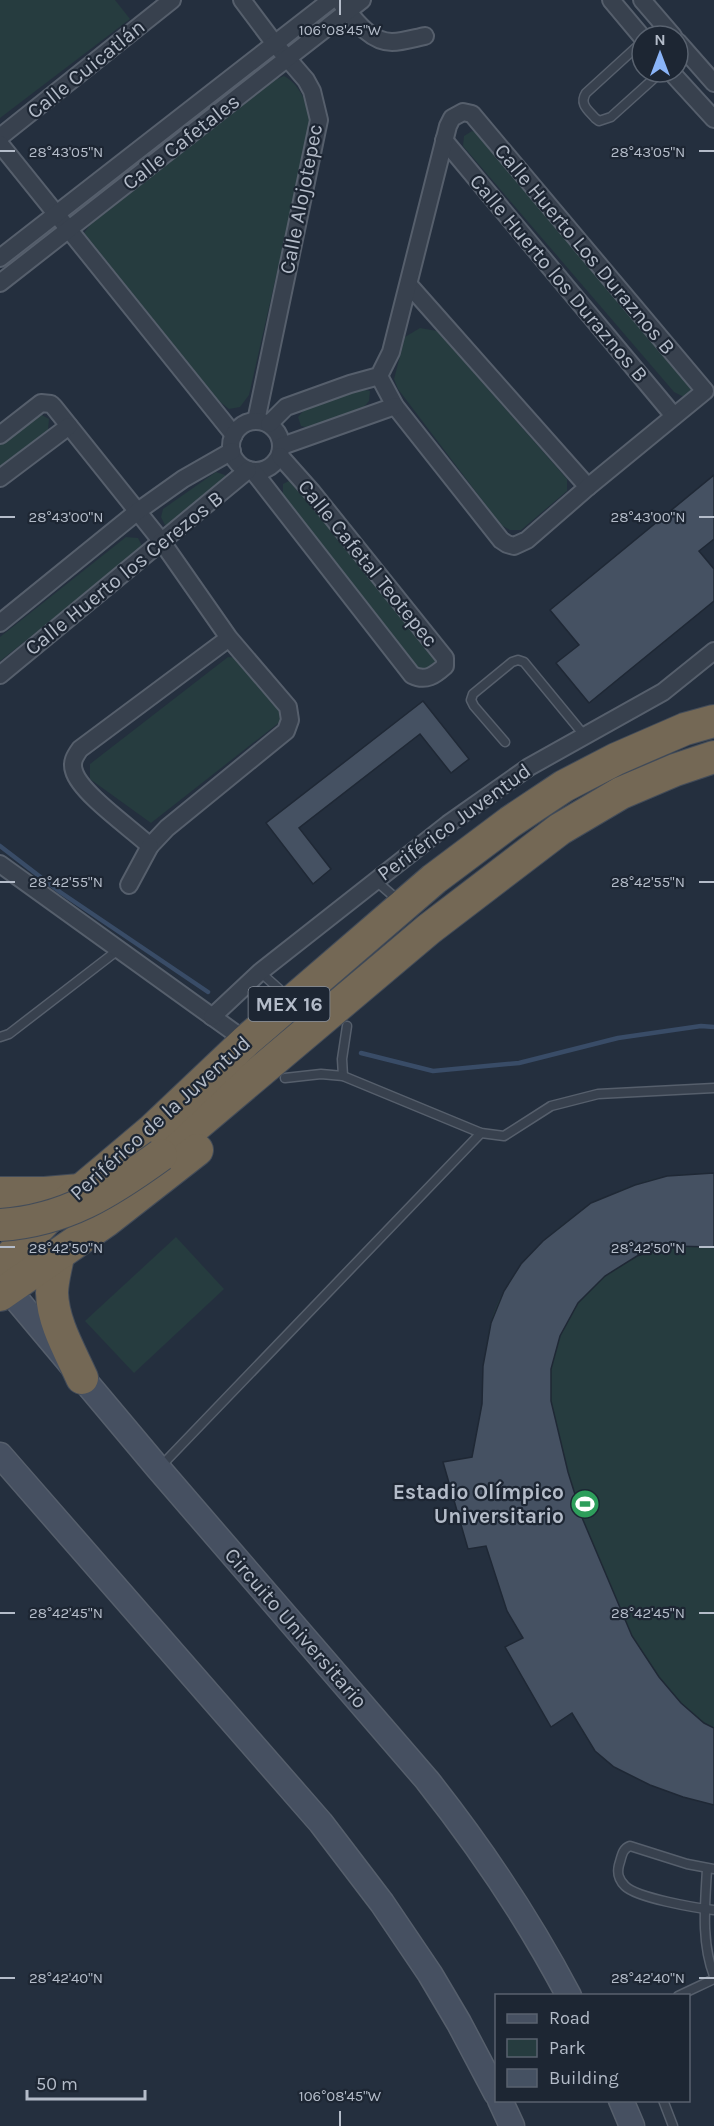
<svg xmlns="http://www.w3.org/2000/svg" width="714" height="2126" font-family="Karla,sans-serif">
<rect width="100%" height="100%" fill="#242f3e"/>
<g fill="#263c3f">
<polygon points="0,0 115,0 130,19 0,118"/>
<path d="M284,76C300,84 309,107 311,123L249,395L240,407L229,409L219,401L84,233L90,225L275,80Z"/>
<polygon points="472,131 480,134 690,378 692,391 684,397 674,392 463,146 464,136"/>
<polygon points="420,328 437,331 567,479 567,491 521,530 510,530 501,525 398,389 394,379 405,337"/>
<polygon points="356,388 370,391 369,401 362,409 309,428 301,426 298,417 304,410"/>
<polygon points="38,413 49,419 48,430 0,469 0,443"/>
<polygon points="216,472 225,475 226,481 174,524 165,525 161,517 163,509"/>
<polygon points="291,480 298,483 437,660 436,670 418,671 283,497 283,484"/>
<polygon points="126,537 138,538 143,548 0,661 0,637"/>
<polygon points="228,657 239,658 281,712 281,721 151,823 90,779 90,764"/>
<path d="M714,1173V1805C674,1792 628,1783 597,1752C587,1742 580,1726 572,1714L551,1727L505,1647L523,1638L507,1611L486,1546L468,1549L443,1462L472,1457C475,1439 481,1421 482,1403C484,1375 484,1353 490,1325C508,1253 597,1186 668,1176C683,1174 699,1174 714,1173Z"/>
<polygon points="176,1237 224,1289 134,1373 85,1321"/>
</g>
<g fill="none" stroke-linecap="round" stroke-linejoin="round">
<g stroke="#394c67" stroke-width="4.5">
<polyline points="0,846 60,892 208,992"/>
<polyline points="361,1053 433,1071 519,1063 618,1038 701,1026 714,1027"/>
</g>
</g>
<g fill="#455162" stroke="#1f2835" stroke-width="1.5">
<polygon points="714,475 714,539 699,551 714,569 714,601 589,703 556,663 579,645 550,610"/>
<polygon points="423,701 469,759 451,773 420,734 299,828 331,869 313,884 266,823"/>
<polygon points="714,1173 714,1247 669,1246 637,1256 605,1276 578,1303 560,1336 551,1369 551,1401 568,1472 583,1520 632,1636 659,1677 681,1703 704,1723 714,1728 714,1805 683,1797 650,1785 614,1767 595,1751 572,1713 551,1727 505,1647 523,1638 507,1611 486,1546 468,1549 443,1462 472,1457 482,1404 483,1366 491,1323 504,1291 521,1264 543,1241 591,1203 635,1185 667,1176"/>
</g>
<g fill="none" stroke-linecap="round" stroke-linejoin="round">
<g stroke="#565f6c" stroke-width="11">
<g id="lane">
<path d="M642,42L586,93C579,104 588,110 595,118L599,121L611,117L661,72"/>
<polyline points="505,742 474,706 471,700 473,694 512,662 518,660 524,662 584,735"/>
<polyline points="375,880 399,901"/>
<polyline points="260,972 288,997"/>
<polyline points="0,1037 9,1034 118,950"/>
<polyline points="343,1076 342,1059 347,1026"/>
<polyline points="285,1078 321,1074 343,1076 481,1133 504,1136 551,1106 598,1094 714,1088"/>
<polyline points="161,1466 481,1133"/>
<path d="M707,1869C705,1905 701,1942 714,1976"/>
<path d="M714,1869L687,1864L630,1846C622,1849 622,1856 619,1865C617,1873 618,1879 625,1886C637,1898 696,1908 714,1910"/>
<polyline points="678,1996 714,1979"/>
<polyline points="663,2100 673,2126"/>
</g>
</g>
<g stroke="#565f6c" stroke-width="20">
<g id="street">
<polyline points="242,0 275,44 306,80 312,91 319,120 256,421"/>
<polyline points="611,0 642,37"/>
<polyline points="642,0 673,36"/>
<path d="M341,3C354,19 370,42 392,42C403,42 415,38 425,36"/>
<polyline points="678,42 714,83"/>
<polyline points="671,72 714,119"/>
<polyline points="0,137 172,0"/>
<polyline points="444,140 674,416"/>
<polyline points="0,144 234,435"/>
<polyline points="0,258 331,0"/>
<polyline points="0,283 362,0"/>
<polyline points="409,285 588,487"/>
<circle cx="256" cy="446" r="25"/>
<polyline points="269,424 286,407 350,384 379,376 391,352 448,126 452,118 463,112 472,114 705,391 588,487 527,540 514,546 507,544 501,540 395,406 379,376"/>
<path d="M0,435L41,403L51,404L54,407L162,542L229,638L288,707L290,720L286,731L167,828L150,846C132,829 80,793 74,771C71,762 75,756 80,749L229,638"/>
<polyline points="282,446 395,406"/>
<path d="M253,471L412,675C426,682 435,675 445,666V658L441,653L312,492L280,456"/>
<polyline points="0,478 69,426"/>
<polyline points="0,623 138,511 183,479 232,451"/>
<polyline points="0,675 248,470"/>
<polyline points="0,864 246,1041"/>
<polyline points="129,885 150,846"/>
<polyline points="212,1017 260,972 448,824 529,767 663,692 714,651"/>
</g>
</g>
<g stroke="#565f6c" stroke-width="27">
<g id="secondary">
<path d="M7,1288L158,1468L427,1780C480,1847 529,1920 569,1996"/>
<polyline points="0,1455 321,1823 382,1903 430,1974 459,2023 496,2093"/>
<polyline points="500,2100 512,2126"/>
<polyline points="621,2100 632,2126"/>
</g>
</g>
<g stroke="#434c59" stroke-width="34">
<g id="highway">
<polyline points="161,1155 429,929 560,829 621,793 675,770 714,757"/>
<polyline points="0,1193 45,1193 80,1190 81,1196"/>
<path d="M58,1256C56,1268 52,1281 52,1293C53,1323 70,1351 82,1378"/>
<polyline points="0,1267 49,1217 151,1131 246,1041 434,879 510,822 564,786 616,759 685,729 714,721"/>
<polyline points="0,1295 106,1221 197,1150"/>
</g>
</g>
<use href="#lane" stroke="#38414e" stroke-width="8"/>
<use href="#street" stroke="#38414e" stroke-width="16"/>
<use href="#secondary" stroke="#465061" stroke-width="24"/>
<use href="#highway" stroke="#746855" stroke-width="32"/>
<g stroke="#434c59" stroke-width="34" stroke-linecap="butt">
<path id="highway-bridge" d="M0,1225C65,1221 110,1192 161,1155"/>
</g>
<use href="#highway-bridge" stroke="#746855" stroke-width="32"/>
</g>
<path fill="none" stroke="#b4bcc9" stroke-width="2" d="M340,0V15M0,151H15M699,151H714M0,517H15M699,517H714M0,882H15M699,882H714M0,1247H15M699,1247H714M0,1613H15M699,1613H714M0,1978H15M699,1978H714M340,2111V2126"/>
<defs>
<g id="stadium-disc" transform="scale(1.5)"><circle r="9.5" fill="#2e9e5b" stroke="#1d2633"/><path d="M0-5a6.5 5 0 1 0 0 10a6.5 5 0 1 0 0-10ZM-3.5-1.8h7v3.6h-7Z" fill="#fff"/></g>
</defs>
<g fill-rule="evenodd">
<use href="#stadium-disc" x="585" y="1504"/>
</g>
<g text-anchor="middle" dominant-baseline="central" stroke-width="4.5" stroke-linejoin="round" paint-order="stroke">
<rect fill="#1d2633" stroke="#878f9c" stroke-width="1.5" x="248.5" y="987" width="81" height="34" rx="4.5"/>
<g font-size="20" font-weight="bold" fill="#b4bcc9">
<text x="289" y="1004">MEX 16</text>
</g>
<g font-size="21" fill="#b4bcc9" stroke="#1d2633">
<text transform="translate(86 69) rotate(-39)">Calle Cuicatlán</text>
<text transform="translate(181 142) rotate(-38)">Calle Cafetales</text>
<text transform="translate(301 199) rotate(-79)">Calle Alojotepec</text>
<text transform="translate(585 249) rotate(50)">Calle Huerto Los Duraznos B</text>
<text transform="translate(559 278) rotate(50)">Calle Huerto los Duraznos B</text>
<text transform="translate(368 563) rotate(51)">Calle Cafetal Teotepec</text>
<text transform="translate(124 573) rotate(-39)">Calle Huerto los Cerezos B</text>
<text transform="translate(454 822) rotate(-36)">Periférico Juventud</text>
<text transform="translate(160 1118) rotate(-42)">Periférico de la Juventud</text>
<text transform="translate(296 1628) rotate(49)">Circuito Universitario</text>
</g>
<g font-size="21" font-weight="bold" fill="#b4bcc9" stroke="#1d2633" text-anchor="end">
<text x="564" y="1492">Estadio Olímpico<tspan x="564" dy="24">Universitario</tspan></text>
</g>
</g>
<g font-size="15" text-anchor="middle" fill="#b4bcc9" stroke="#1d2633" stroke-width="4.5" stroke-linejoin="round" paint-order="stroke">
<text x="340" y="35">106°08'45"W</text>
<text x="66" y="157">28°43'05"N</text>
<text x="648" y="157">28°43'05"N</text>
<text x="66" y="522">28°43'00"N</text>
<text x="648" y="522">28°43'00"N</text>
<text x="66" y="887">28°42'55"N</text>
<text x="648" y="887">28°42'55"N</text>
<text x="66" y="1253">28°42'50"N</text>
<text x="648" y="1253">28°42'50"N</text>
<text x="66" y="1618">28°42'45"N</text>
<text x="648" y="1618">28°42'45"N</text>
<text x="66" y="1983">28°42'40"N</text>
<text x="648" y="1983">28°42'40"N</text>
<text x="340" y="2101">106°08'45"W</text>
</g>
<rect x="495" y="1994" width="195" height="108" fill="#1d2633" stroke="#59626f" stroke-width="1.5"/>
<rect x="507" y="2014" width="30" height="9" fill="#465061" stroke="#59626f" stroke-width="1.5"/>
<text x="549" y="2024" font-size="18" fill="#b4bcc9">Road</text>
<rect x="507" y="2039" width="30" height="18" fill="#263c3f" stroke="#59626f" stroke-width="1.5"/>
<text x="549" y="2054" font-size="18" fill="#b4bcc9">Park</text>
<rect x="507" y="2069" width="30" height="18" fill="#455162" stroke="#59626f" stroke-width="1.5"/>
<text x="549" y="2084" font-size="18" fill="#b4bcc9">Building</text>
<g transform="translate(660 54)"><circle r="28" fill="#1d2633" stroke="#59626f" stroke-width="1.5"/>
<path d="M0-4.5L10 22L0 15L-10 22Z" fill="#8ab4f8"/>
<text y="-9" font-size="16" font-weight="bold" text-anchor="middle" fill="#b4bcc9">N</text>
</g>
<path d="M27 2090v9h118v-9" fill="none" stroke="#b4bcc9" stroke-width="3"/>
<text x="36" y="2090" font-size="18" fill="#b4bcc9" stroke="#1d2633" stroke-width="4.5" paint-order="stroke">50 m</text>
</svg>
